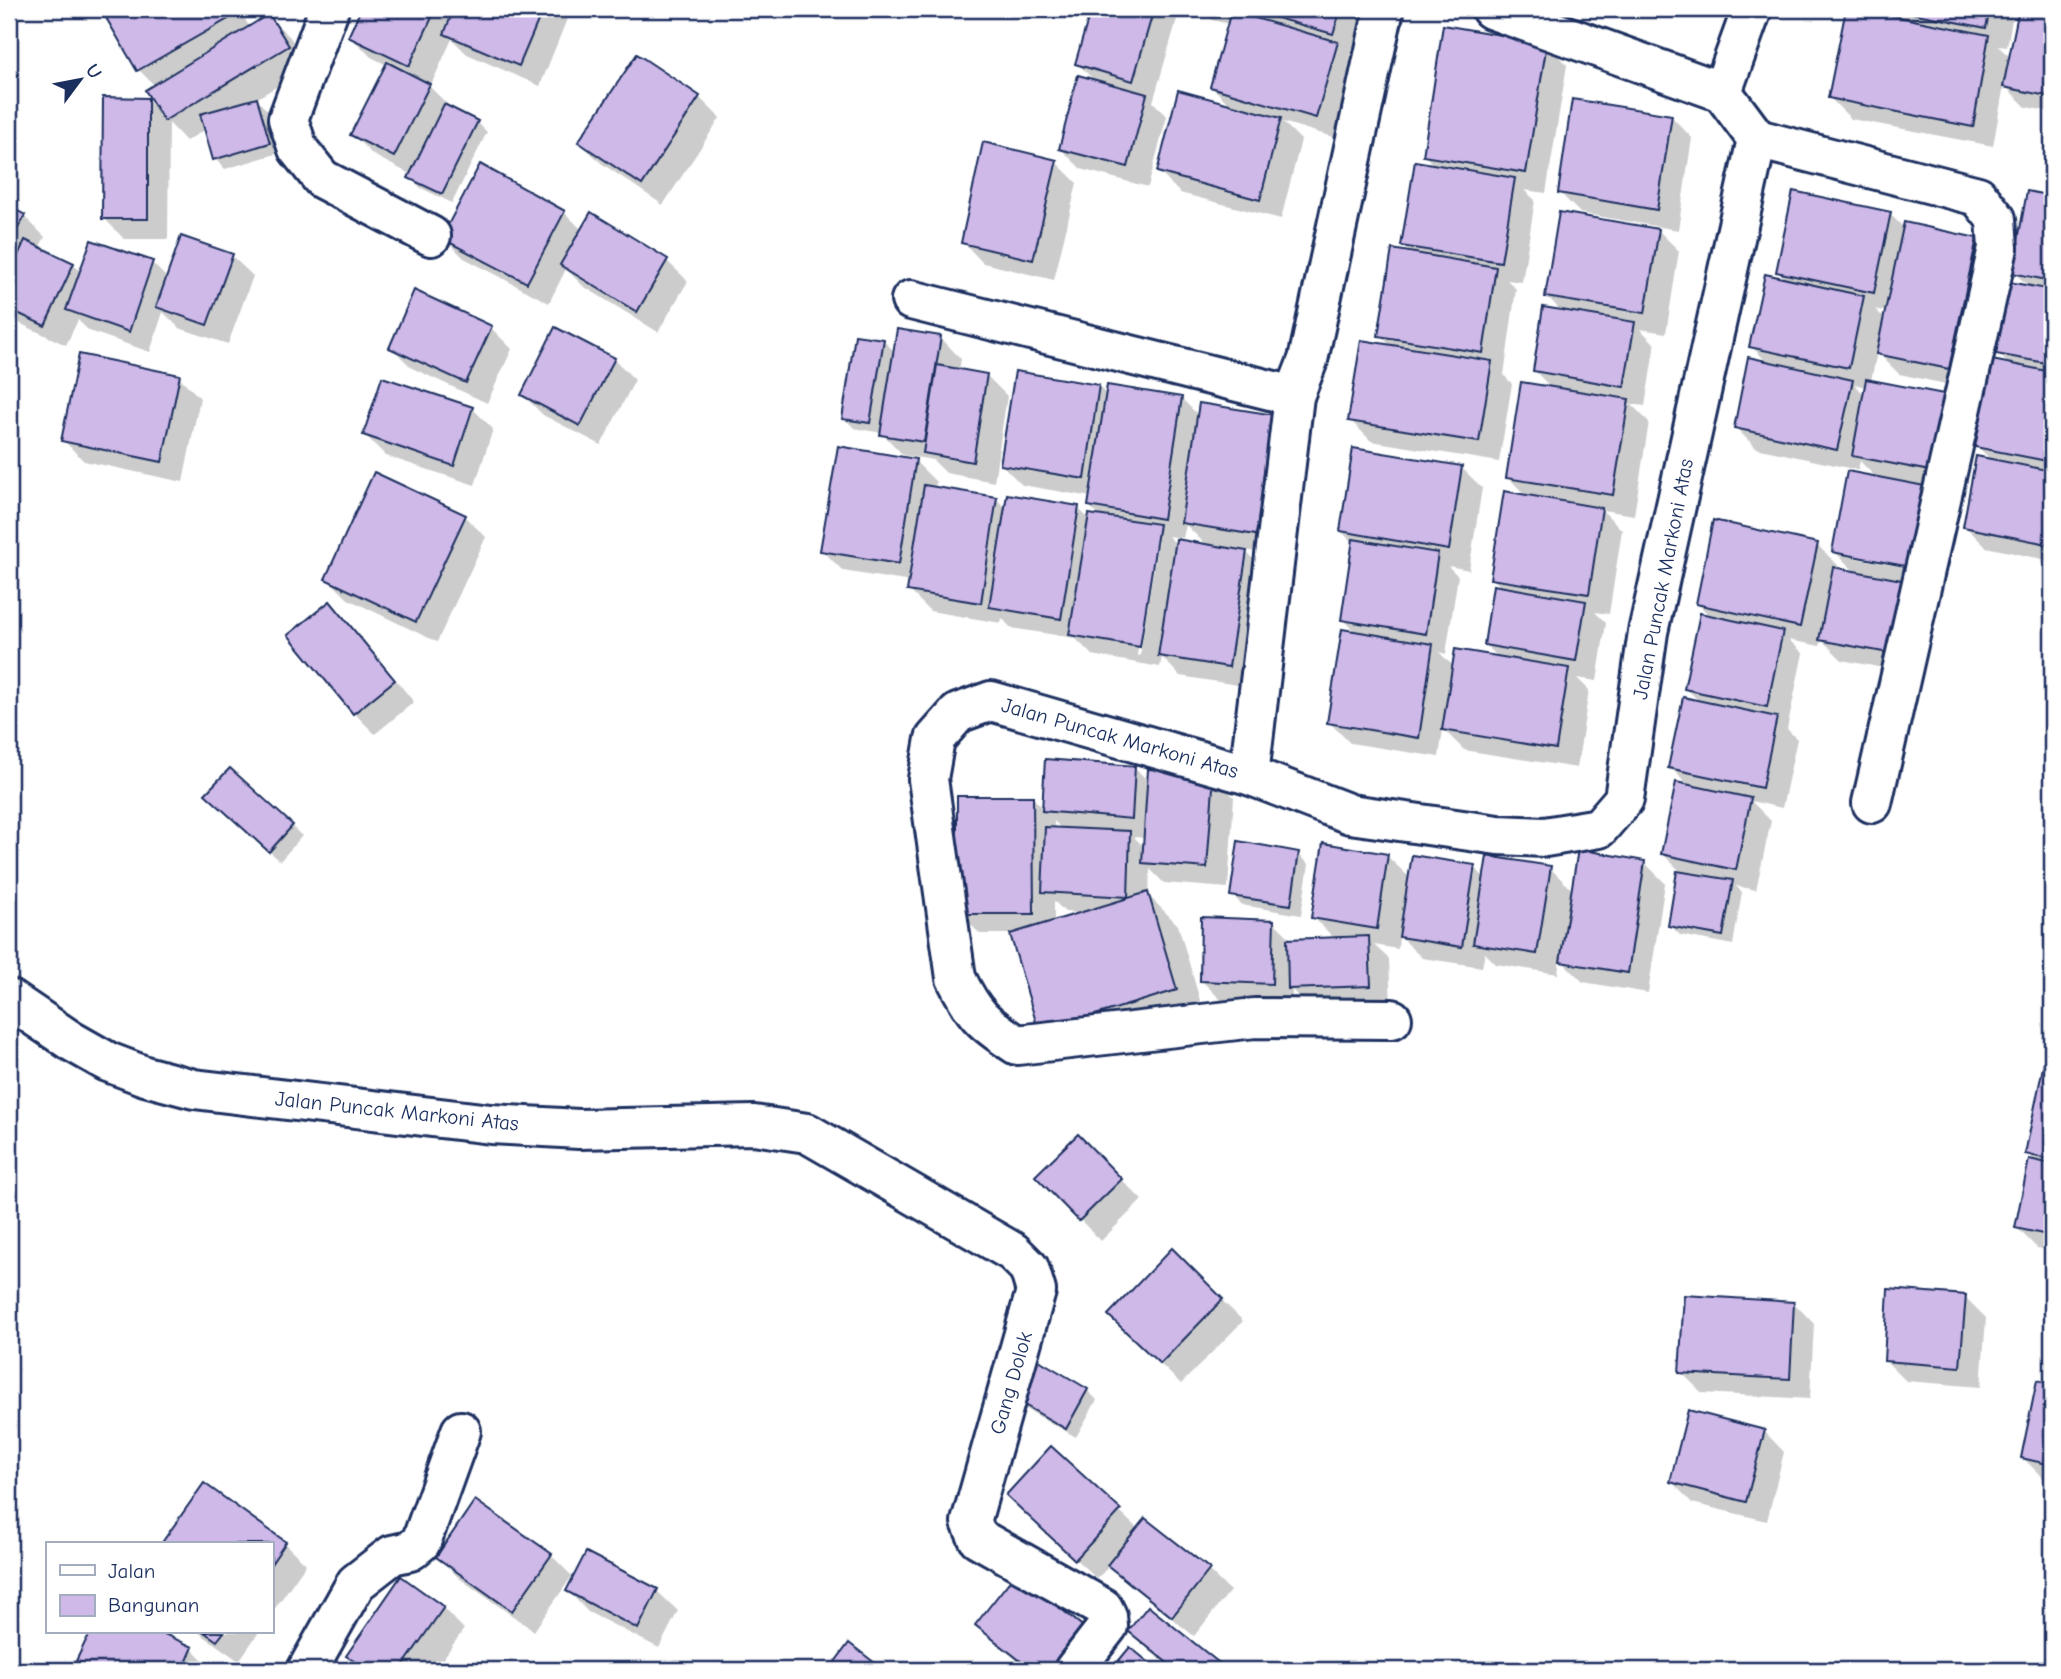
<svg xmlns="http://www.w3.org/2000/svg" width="2061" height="1679" font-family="'Comic Neue',sans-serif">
<rect width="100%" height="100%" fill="#fff"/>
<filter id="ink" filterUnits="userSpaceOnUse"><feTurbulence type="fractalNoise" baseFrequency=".0143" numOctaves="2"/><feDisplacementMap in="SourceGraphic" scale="14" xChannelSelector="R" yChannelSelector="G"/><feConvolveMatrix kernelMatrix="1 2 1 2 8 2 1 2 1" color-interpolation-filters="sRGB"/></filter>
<g filter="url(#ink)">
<g fill="#0003" fill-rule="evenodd">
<polygon points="120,9 239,9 250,28 269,17 290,37 309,67 256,99 267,110 279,153 225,169 215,159 206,129 186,141 169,123 168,239 124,239 104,218 148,100 156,108 155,86 139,70 107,16"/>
<polygon points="363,9 571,9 540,86 467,54 452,39 430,87 449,106 449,108 477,122 487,132 452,203 421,188 410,178 412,175 373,155 352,134 387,65 371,57 350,36"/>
<polygon points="1093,9 1180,9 1153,102 1167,116 1148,187 1081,169 1061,149 1095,81 1077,63"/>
<polygon points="1201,9 1380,9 1359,62 1336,138 1283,122 1301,140 1281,219 1180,193 1159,172 1231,106 1212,87 1229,24 1212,20"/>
<polygon points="1848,9 1881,15 1874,9 2014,9 2007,47 1998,46 2011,58 2020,9 2052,9 2052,112 2026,107 2004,85 1993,146 1851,119 1830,98"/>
<polygon points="1546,44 1567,65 1546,193 1524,190 1535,200 1522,282 1507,280 1516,289 1504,375 1512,384 1499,462 1371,441 1350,420 1392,347 1380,335 1412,254 1403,245 1435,166 1425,156"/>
<polygon points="699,97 720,118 663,205 601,163 580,142"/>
<polygon points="1672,117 1692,138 1678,230 1580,213 1559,192"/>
<polygon points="1056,162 1077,183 1054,280 983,263 963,242"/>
<polygon points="2029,193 2052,198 2052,561 1986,547 1965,526 1992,461 1977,446 2010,366 1998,353 2029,287 2014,272"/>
<polygon points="9,208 24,216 45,237 39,248 73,264 81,272 152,263 168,279 232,256 253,276 228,344 179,328 163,312 150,352 89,331 78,320 66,345 19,323 9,313"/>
<polygon points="564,212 582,230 667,261 688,281 658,332 583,286 566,269 549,303 464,258 443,237"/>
<path d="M1890,214L1904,228L1976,240L1997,260L1969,389L1899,374L1877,352L1871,381L1943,395L1964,416L1950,490L1922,485L1945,508L1914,674L1842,660L1822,640L1820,646L1789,640L1803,653L1787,729L1797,739L1782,808L1751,801L1771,821L1756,890L1736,886L1742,892L1733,945L1680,935L1670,925L1683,874L1663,854L1690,787L1670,767L1700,702L1686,688L1711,617L1698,604L1817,545L1838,565L1837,570L1856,573L1834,551L1877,479L1860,461L1858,470L1756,448L1735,427L1769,364L1751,346L1787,281L1778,271ZM1875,309L1886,312L1885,319ZM1854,384L1866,387L1865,395ZM1855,555L1919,567L1918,570L1855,558Z"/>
<polygon points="1658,230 1679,251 1666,333 1640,329 1655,344 1645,406 1631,404 1649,422 1634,515 1602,510 1622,530 1609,614 1595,612 1606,623 1597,681 1577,678 1589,690 1577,768 1464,750 1443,729 1439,757 1350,743 1329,722 1356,633 1342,619 1354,544 1341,531 1461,467 1482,488 1469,570 1448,566 1458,576 1446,654 1439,652 1454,667 1499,658 1486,645 1502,588 1492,578 1527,497 1508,477 1552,389 1535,371 1562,312 1547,296"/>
<polygon points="415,293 491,328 512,349 487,403 412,368 391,347"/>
<polygon points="941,338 961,359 959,371 986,375 1007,396 994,482 946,473 933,460 903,455 882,433 854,428 844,418 883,340 895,352"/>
<polygon points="614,359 635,380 601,445 543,415 523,395"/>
<polygon points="179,377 200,398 183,482 84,461 63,440"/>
<path d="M1099,387L1107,395L1182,399L1199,416L1274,417L1276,555L1244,550L1267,573L1250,687L1180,676L1162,657L1160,667L1092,655L1075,638L1011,628L1002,618L1001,623L930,611L909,590L911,582L843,571L822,550L915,461L936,482L935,488L996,499L1006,508H1078L1090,520L1101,517L1089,506L1091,497L1022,485L1002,465ZM1186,525L1207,546L1177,545L1168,536L1183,538ZM1155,541H1158L1140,656L1137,655Z"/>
<polygon points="472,408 493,429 475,485 386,456 365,435"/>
<polygon points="465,517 486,537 437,642 348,599 327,578"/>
<polygon points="330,604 350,624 414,702 375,734 354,713"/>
<path d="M1135,768L1149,782L1213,776L1234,797L1228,888L1164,883L1150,869L1149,896L1178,925L1206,1021L1071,1061L1041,1031L1011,934H980L959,913L1033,798L1044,809ZM1054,821L1062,829H1054ZM1134,837L1145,838L1144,847ZM1054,901L1065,912L1082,913L1054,922Z"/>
<polygon points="230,770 302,836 280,861 218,804"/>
<polygon points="1298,854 1309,864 1301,915 1242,905 1232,895"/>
<polygon points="1387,856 1410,878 1474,867 1485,878 1550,868 1573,891 1644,862 1665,883 1648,993 1583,982 1560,959 1558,974 1496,964 1485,953 1482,967 1422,958 1399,935 1398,949 1374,945 1389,959 1391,1007 1311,1009 1292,990 1292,1004 1222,1001 1201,980 1273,921 1292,940 1335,939 1313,917"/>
<polygon points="2045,1064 2052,1065 2052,1251 2037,1248 2016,1227 2036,1162 2027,1153"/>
<polygon points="1078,1136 1142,1200 1101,1241 1037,1176"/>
<polygon points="1172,1251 1243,1321 1181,1384 1131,1336"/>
<polygon points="1965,1297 1986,1318 1981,1387 1906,1381 1885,1360"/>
<polygon points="1794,1303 1814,1324 1810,1399 1702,1393 1681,1372"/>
<polygon points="2038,1382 2052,1385 2052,1480 2044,1479 2023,1458"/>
<polygon points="1087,1390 1097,1400 1076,1437 1026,1409 1016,1399"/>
<polygon points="1764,1431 1784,1452 1767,1521 1692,1503 1672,1482"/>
<polygon points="1051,1448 1138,1529 1145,1520 1209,1571 1230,1591 1194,1636 1130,1585 1110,1565 1097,1579 1029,1516"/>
<polygon points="204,1486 285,1544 306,1564 271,1614 271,1544 163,1544"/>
<polygon points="587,1554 657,1591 678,1611 659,1648 588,1612 568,1591"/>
<polygon points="551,1555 572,1576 534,1631 459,1578 438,1557"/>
<polygon points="443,1608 464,1629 435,1670 363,1670 348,1656"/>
<polygon points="1149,1608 1225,1670 1174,1670 1151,1652 1130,1631"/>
<polygon points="977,1625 1097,1670 1029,1670 998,1645"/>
<polygon points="92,1632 156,1632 192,1649 213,1670 88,1670 78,1661"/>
<polygon points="198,1632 259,1632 239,1661"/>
</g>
<g fill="#ceb9e9" stroke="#1b2f5e" stroke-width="2">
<polygon points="117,9 232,9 235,15 137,71 105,16"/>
<polygon points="361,9 436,9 409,66 348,37"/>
<polygon points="454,9 543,9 519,66 444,34"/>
<polygon points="1091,9 1154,9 1133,81 1075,64"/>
<polygon points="1245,9 1341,9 1333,34"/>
<polygon points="1846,9 1858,9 1989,35 1973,127 1828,98"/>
<polygon points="1892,9 1990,9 1986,28"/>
<polygon points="2019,9 2052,15 2052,97 2003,87"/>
<polygon points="1231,11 1338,42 1316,118 1210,87"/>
<polygon points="269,14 289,46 164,121 145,90"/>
<polygon points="1443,25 1547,43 1526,173 1423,156"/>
<polygon points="637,54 700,96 642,185 578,142"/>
<polygon points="387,62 430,84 394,157 350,135"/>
<polygon points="1078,75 1147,94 1128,167 1059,149"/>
<polygon points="1178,90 1281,118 1260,200 1157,172"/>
<polygon points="103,97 148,98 148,219 102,219"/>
<polygon points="257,98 270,143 213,160 200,114"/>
<polygon points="1572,99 1672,115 1657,210 1558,193"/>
<polygon points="444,104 478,121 442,194 408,178"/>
<polygon points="983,142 1057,160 1033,260 961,243"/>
<polygon points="1415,161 1515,178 1501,262 1401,246"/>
<polygon points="480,164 565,211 527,283 441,238"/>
<polygon points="1793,191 1891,212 1874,293 1776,272"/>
<polygon points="2027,191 2052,196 2052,281 2012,273"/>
<polygon points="9,206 25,215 9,245"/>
<polygon points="591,212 668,259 637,312 560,265"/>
<polygon points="1559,212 1659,229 1645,313 1545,297"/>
<polygon points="1904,222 1977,238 1949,369 1876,354"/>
<polygon points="181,236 233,254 207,325 156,307"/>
<polygon points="25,240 74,263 45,326 9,309 9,275"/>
<polygon points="91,240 153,261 129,332 66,310"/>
<polygon points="1392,249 1496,267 1483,353 1378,336"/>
<polygon points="1765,274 1864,296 1849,368 1749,347"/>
<polygon points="2009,282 2052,290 2052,364 1996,354"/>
<polygon points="414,290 492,326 466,383 389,348"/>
<polygon points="1543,307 1635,322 1624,387 1533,371"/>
<polygon points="555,327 615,358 580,426 521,395"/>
<polygon points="897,329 941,336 924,442 880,435"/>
<polygon points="855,335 884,339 870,423 842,419"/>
<polygon points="1361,340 1492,361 1479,442 1348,421"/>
<polygon points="79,354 180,375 162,462 61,441"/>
<polygon points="1748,357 1853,380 1837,450 1734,428"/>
<polygon points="1992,360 2052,372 2052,462 1975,447"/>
<polygon points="937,365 987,374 973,462 923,453"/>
<polygon points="1015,371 1099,385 1085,479 1000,465"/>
<polygon points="382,377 473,407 454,466 363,435"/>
<polygon points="1866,379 1944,394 1930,471 1852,456"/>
<polygon points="1521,382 1629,399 1613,495 1506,478"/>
<polygon points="1107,385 1182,397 1163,519 1088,506"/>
<polygon points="1199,403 1275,415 1256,535 1181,523"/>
<polygon points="838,446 916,459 899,564 820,551"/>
<polygon points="1353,448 1462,466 1449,550 1340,531"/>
<polygon points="1976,456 2052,471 2052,515 2047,544 1963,527"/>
<polygon points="1847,471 1925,486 1910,567 1832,552"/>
<polygon points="374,472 466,515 416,622 325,579"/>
<polygon points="924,485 997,497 981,603 907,591"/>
<polygon points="1504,491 1602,508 1589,594 1490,579"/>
<polygon points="1007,494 1079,506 1061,619 989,607"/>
<polygon points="1089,514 1159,524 1140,647 1069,635"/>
<polygon points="1713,520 1818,543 1800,627 1696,604"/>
<polygon points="1176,539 1247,551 1229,667 1158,656"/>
<polygon points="1353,539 1438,553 1426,634 1341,620"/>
<polygon points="1833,567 1907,581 1894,654 1819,640"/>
<polygon points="1493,585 1586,601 1576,661 1484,645"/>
<polygon points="330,601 395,680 353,714 288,635"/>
<polygon points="1700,613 1783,631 1767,707 1684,689"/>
<polygon points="1342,629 1433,644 1419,738 1327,723"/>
<polygon points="1455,649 1569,668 1556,749 1442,730"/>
<polygon points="1683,697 1777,717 1762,788 1668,768"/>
<polygon points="1045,759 1135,766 1132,819 1042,811"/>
<polygon points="230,768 293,825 269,852 205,794"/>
<polygon points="1148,769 1214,774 1207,868 1142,863"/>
<polygon points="1676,782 1751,798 1736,870 1661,854"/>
<polygon points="957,796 1033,796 1034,914 957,914"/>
<polygon points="1045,827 1130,831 1128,897 1042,892"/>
<polygon points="1238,841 1299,852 1291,905 1230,896"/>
<polygon points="1323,843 1388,854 1377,929 1311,918"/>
<polygon points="1578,849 1645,861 1628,973 1560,962"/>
<polygon points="1412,855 1475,865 1462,947 1399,937"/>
<polygon points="1487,856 1551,866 1537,954 1473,944"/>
<polygon points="1677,871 1733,880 1723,936 1668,926"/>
<polygon points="1148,892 1177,990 1039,1032 1010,934"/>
<polygon points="1201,917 1274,920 1272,984 1200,981"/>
<polygon points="1369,936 1371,986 1288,989 1287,939"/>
<polygon points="2044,1062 2052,1064 2052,1160 2025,1154"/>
<polygon points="1078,1134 1122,1179 1079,1221 1035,1176"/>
<polygon points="2029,1159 2052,1164 2052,1236 2015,1228"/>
<polygon points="1172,1248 1223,1299 1160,1364 1108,1315"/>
<polygon points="1888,1289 1966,1295 1960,1367 1884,1361"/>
<polygon points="1684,1295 1794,1302 1790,1379 1679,1373"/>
<polygon points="1037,1359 1088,1389 1066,1429 1014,1399"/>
<polygon points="2037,1380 2052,1384 2052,1465 2021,1458"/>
<polygon points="1688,1410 1765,1430 1746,1502 1670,1482"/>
<polygon points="1051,1446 1121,1510 1075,1560 1006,1495"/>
<polygon points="204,1483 286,1542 271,1564 271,1544 161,1544"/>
<polygon points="475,1500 552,1554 512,1611 436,1557"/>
<polygon points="1145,1518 1210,1569 1172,1617 1107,1565"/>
<polygon points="586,1552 658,1589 638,1629 566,1591"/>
<polygon points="1016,1573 1090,1632 1059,1670 1032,1670 975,1625"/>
<polygon points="401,1576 444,1607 400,1670 368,1670 346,1656"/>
<polygon points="1148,1606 1228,1670 1176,1670 1128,1631"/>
<polygon points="90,1632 160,1632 193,1647 183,1670 95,1670 76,1661"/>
<polygon points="204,1632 224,1632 217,1641"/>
<polygon points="849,1643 884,1670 829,1670"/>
<polygon points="1130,1647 1158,1670 1111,1670"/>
</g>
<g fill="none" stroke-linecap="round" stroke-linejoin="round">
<g stroke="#1b2f5e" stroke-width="44">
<g id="minor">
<polyline points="329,9 288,119 298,149 322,179 431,236"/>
<polyline points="1491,9 1722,92"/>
<polyline points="1757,139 1978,196 1996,219 1998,248 1872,803"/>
<polyline points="911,300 1294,396"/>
<polyline points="1249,775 1294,396 1308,360 1384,9"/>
<polyline points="9,999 71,1041 108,1062 145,1076 194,1089 491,1124 579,1129 754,1125 807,1133 1013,1252 1029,1268 1036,1291 971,1522 978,1538 1103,1608 1107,1616 1108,1626 1074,1670"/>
<path d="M1392,1019L1255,1018L1017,1045C983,1023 974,1015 956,978L928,779L935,739L958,713L991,701L1249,775L1350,814L1498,835L1545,837L1599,828L1624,799L1648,632L1757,139L1722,92L1752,9"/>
<polyline points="307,1670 356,1583 392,1555 410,1551 421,1542 461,1431"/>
</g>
</g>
<use href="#minor" stroke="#fff" stroke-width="38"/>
</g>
</g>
<g text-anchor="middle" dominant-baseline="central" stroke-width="7" stroke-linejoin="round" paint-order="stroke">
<g font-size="21" fill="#1b2f5e" stroke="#fff">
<text transform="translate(1663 579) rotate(-79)">Jalan Puncak Markoni Atas</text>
<text transform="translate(1120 738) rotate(16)">Jalan Puncak Markoni Atas</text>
<text transform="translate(397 1111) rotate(6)">Jalan Puncak Markoni Atas</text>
<text transform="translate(1011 1383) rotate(-74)">Gang Dolok</text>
</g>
</g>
<rect width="2061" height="1679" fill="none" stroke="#fff" stroke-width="35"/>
<rect x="18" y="18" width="2026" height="1644" fill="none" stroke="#1b2f5e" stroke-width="2.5" filter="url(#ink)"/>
<rect x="46" y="1542" width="228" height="91" fill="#ffffff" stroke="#a4acbf" stroke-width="2"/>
<rect x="60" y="1565" width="35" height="10" fill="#ffffff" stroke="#a4acbf" stroke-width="2"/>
<text x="108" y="1578" font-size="21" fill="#1b2f5e">Jalan</text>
<rect x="60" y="1595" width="35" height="21" fill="#ceb9e9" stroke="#a4acbf" stroke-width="2"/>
<text x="108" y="1612" font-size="21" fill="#1b2f5e">Bangunan</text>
<g transform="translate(80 80) rotate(58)" stroke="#ffffff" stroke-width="5" paint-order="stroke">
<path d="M0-5L12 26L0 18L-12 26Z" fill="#1b2f5e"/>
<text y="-10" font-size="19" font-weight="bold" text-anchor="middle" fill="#1b2f5e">U</text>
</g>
</svg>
